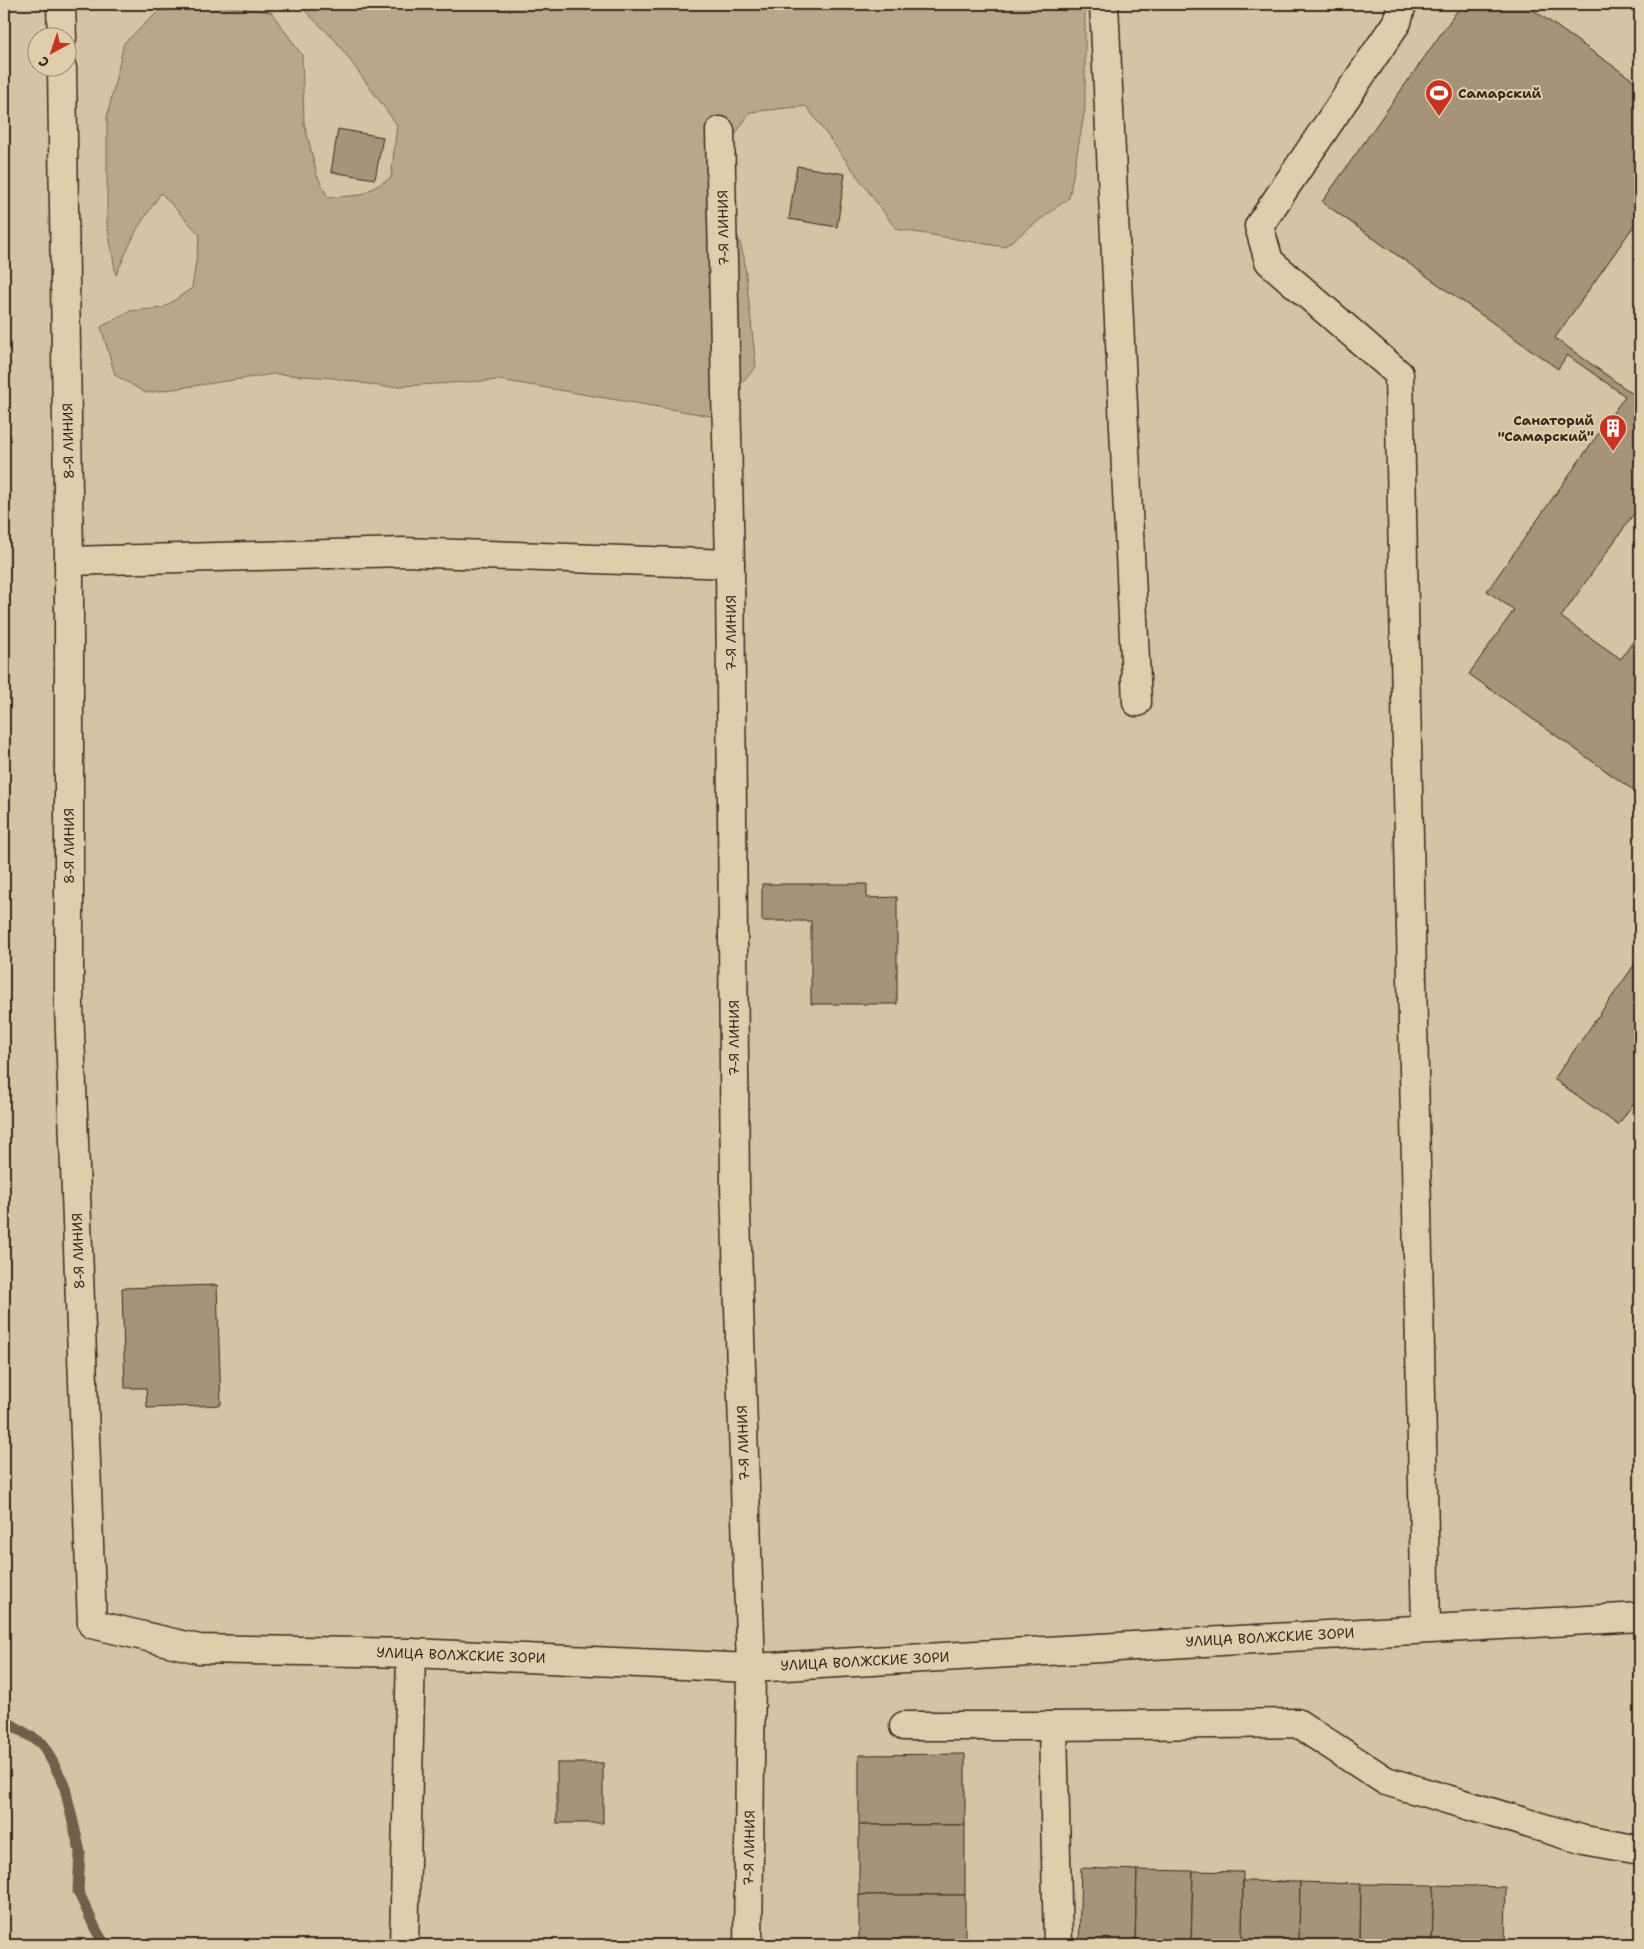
<svg xmlns="http://www.w3.org/2000/svg" width="1644" height="1949" font-family="'Shantell Sans',sans-serif">
<rect width="100%" height="100%" fill="#d6c3a3"/>
<filter id="ink" filterUnits="userSpaceOnUse"><feTurbulence type="fractalNoise" baseFrequency=".02" numOctaves="2"/><feDisplacementMap in="SourceGraphic" scale="10" xChannelSelector="R" yChannelSelector="G"/><feConvolveMatrix kernelMatrix="1 2 1 2 8 2 1 2 1" color-interpolation-filters="sRGB"/></filter>
<g filter="url(#ink)">
<polygon fill="#b9a78a" stroke="#7a6854" points="298,4 1085,4 1085,109 1069,198 1004,247 896,229 806,106 750,112 716,164 744,257 756,367 711,416 500,380 385,387 333,378 274,374 146,393 115,375 101,327 130,311 163,308 192,288 200,235 161,193 137,229 116,275 107,224 107,117 124,43 159,11 223,6 271,12 302,55 304,122 317,175 328,198 361,195 391,178 397,125 336,41"/>
<g fill="none" stroke-linecap="round" stroke-linejoin="round">
<polyline stroke="#6f5e4b" stroke-width="11" points="4,1720 43,1744 64,1784 80,1852 78,1891 96,1930 105,1945"/>
</g>
<g fill="#a69379" stroke="#3b2a1e">
<polygon points="1462,4 1525,4 1640,85 1640,217 1555,338 1640,399 1640,505 1561,617 1621,659 1636,637 1640,640 1640,795 1469,674 1514,610 1487,591 1625,396 1567,355 1558,369 1322,202"/>
<polygon points="338,129 383,137 375,179 331,172"/>
<polygon points="797,166 845,174 837,227 789,219"/>
<polygon points="762,884 867,884 867,898 897,897 897,1004 811,1004 811,921 762,921"/>
<polygon points="1640,957 1640,1094 1618,1125 1554,1079"/>
<polygon points="217,1285 221,1405 147,1408 146,1388 125,1388 122,1288"/>
<polygon points="965,1754 965,1825 859,1825 859,1755"/>
<rect x="557" y="1763" width="46" height="60"/>
<rect x="859" y="1825" width="106" height="70"/>
<polygon points="1081,1868 1137,1870 1135,1945 1079,1945"/>
<polygon points="1137,1870 1193,1871 1191,1945 1135,1945"/>
<polygon points="1193,1871 1243,1872 1242,1945 1191,1945"/>
<polygon points="1243,1881 1300,1882 1299,1945 1242,1945"/>
<polygon points="1300,1882 1361,1884 1360,1945 1299,1945"/>
<polygon points="1361,1884 1434,1885 1432,1945 1360,1945"/>
<polygon points="1434,1885 1506,1887 1505,1945 1432,1945"/>
<rect x="859" y="1895" width="106" height="50"/>
</g>
<g fill="none" stroke-linecap="round" stroke-linejoin="round">
<g stroke="#3b2a1e" stroke-width="31">
<g id="minor">
<polyline points="61,4 62,38"/>
<polyline points="1104,4 1137,702"/>
<polyline points="1402,4 1397,22 1259,226 1269,261 1399,374 1426,1628"/>
<polyline points="62,68 69,561 69,1006 92,1624 199,1649 411,1653 751,1668 1640,1617"/>
<polyline points="720,131 730,564 735,1187 751,1668 748,1945"/>
<polyline points="69,561 404,552 730,564"/>
<polyline points="904,1726 1053,1726 1297,1723 1386,1781 1584,1840 1640,1850"/>
<polyline points="1053,1726 1058,1945"/>
<polyline points="404,1945 411,1653"/>
</g>
</g>
<use href="#minor" stroke="#e0cdab" stroke-width="28"/>
</g>
</g>
<defs>
<g id="stadium-pin" transform="scale(1.4375)"><path d="M0 17L-7.5 6A9.5 9.5 0 1 1 7.5 6Z" fill="#c8321e" stroke="#e0cdab"/><path d="M0-5a6.5 5 0 1 0 0 10a6.5 5 0 1 0 0-10ZM-3.5-1.8h7v3.6h-7Z" fill="#fff"/></g>
<g id="building-pin" transform="scale(1.4375)"><path d="M0 17L-7.5 6A9.5 9.5 0 1 1 7.5 6Z" fill="#c8321e" stroke="#e0cdab"/><path d="M-4-6H4V6H1V3H-1V6H-4ZM-2.5-4.3h1.7v1.8h-1.7ZM.8-4.3h1.7v1.8H.8ZM-2.5-1h1.7V.8h-1.7ZM.8-1h1.7V.8H.8Z" fill="#fff"/></g>
</defs>
<g fill-rule="evenodd">
<use href="#stadium-pin" x="1439" y="93"/>
<use href="#building-pin" x="1613" y="428"/>
</g>
<g text-anchor="middle" dominant-baseline="central" stroke-width="4" stroke-linejoin="round" paint-order="stroke">
<g font-size="14" font-weight="bold" fill="#3b2a1e" stroke="#e0cdab" text-anchor="start">
<text x="1458" y="93">Самарский</text>
<text x="1594" y="420" text-anchor="end">Санаторий<tspan x="1594" dy="16">"Самарский"</tspan></text>
</g>
<g font-size="14" fill="#3b2a1e" stroke="#e0cdab">
<text transform="translate(723 228) rotate(-91)">7-Я ЛИНИЯ</text>
<text transform="translate(68 441) rotate(-91)">8-Я ЛИНИЯ</text>
<text transform="translate(731 633) rotate(-90)">7-Я ЛИНИЯ</text>
<text transform="translate(69 846) rotate(-90)">8-Я ЛИНИЯ</text>
<text transform="translate(734 1038) rotate(-90)">7-Я ЛИНИЯ</text>
<text transform="translate(78 1251) rotate(-92)">8-Я ЛИНИЯ</text>
<text transform="translate(743 1443) rotate(-92)">7-Я ЛИНИЯ</text>
<text transform="translate(1270 1637) rotate(-3)">УЛИЦА ВОЛЖСКИЕ ЗОРИ</text>
<text transform="translate(461 1655) rotate(2)">УЛИЦА ВОЛЖСКИЕ ЗОРИ</text>
<text transform="translate(865 1661) rotate(-3)">УЛИЦА ВОЛЖСКИЕ ЗОРИ</text>
<text transform="translate(749 1848) rotate(-89)">7-Я ЛИНИЯ</text>
</g>
</g>
<rect width="1644" height="1949" fill="none" stroke="#e0cdab" stroke-width="20"/>
<rect x="10" y="10" width="1624" height="1929" fill="none" stroke="#3b2a1e" stroke-width="2" filter="url(#ink)"/>
<g transform="translate(52 52) rotate(220)"><circle r="24" fill="#e0cdab" stroke="#9e8c73"/>
<path d="M0-4L9 19L0 12L-9 19Z" fill="#c8321e"/>
<text y="-8" font-size="14" font-weight="bold" text-anchor="middle" fill="#3b2a1e">С</text>
</g>
</svg>
